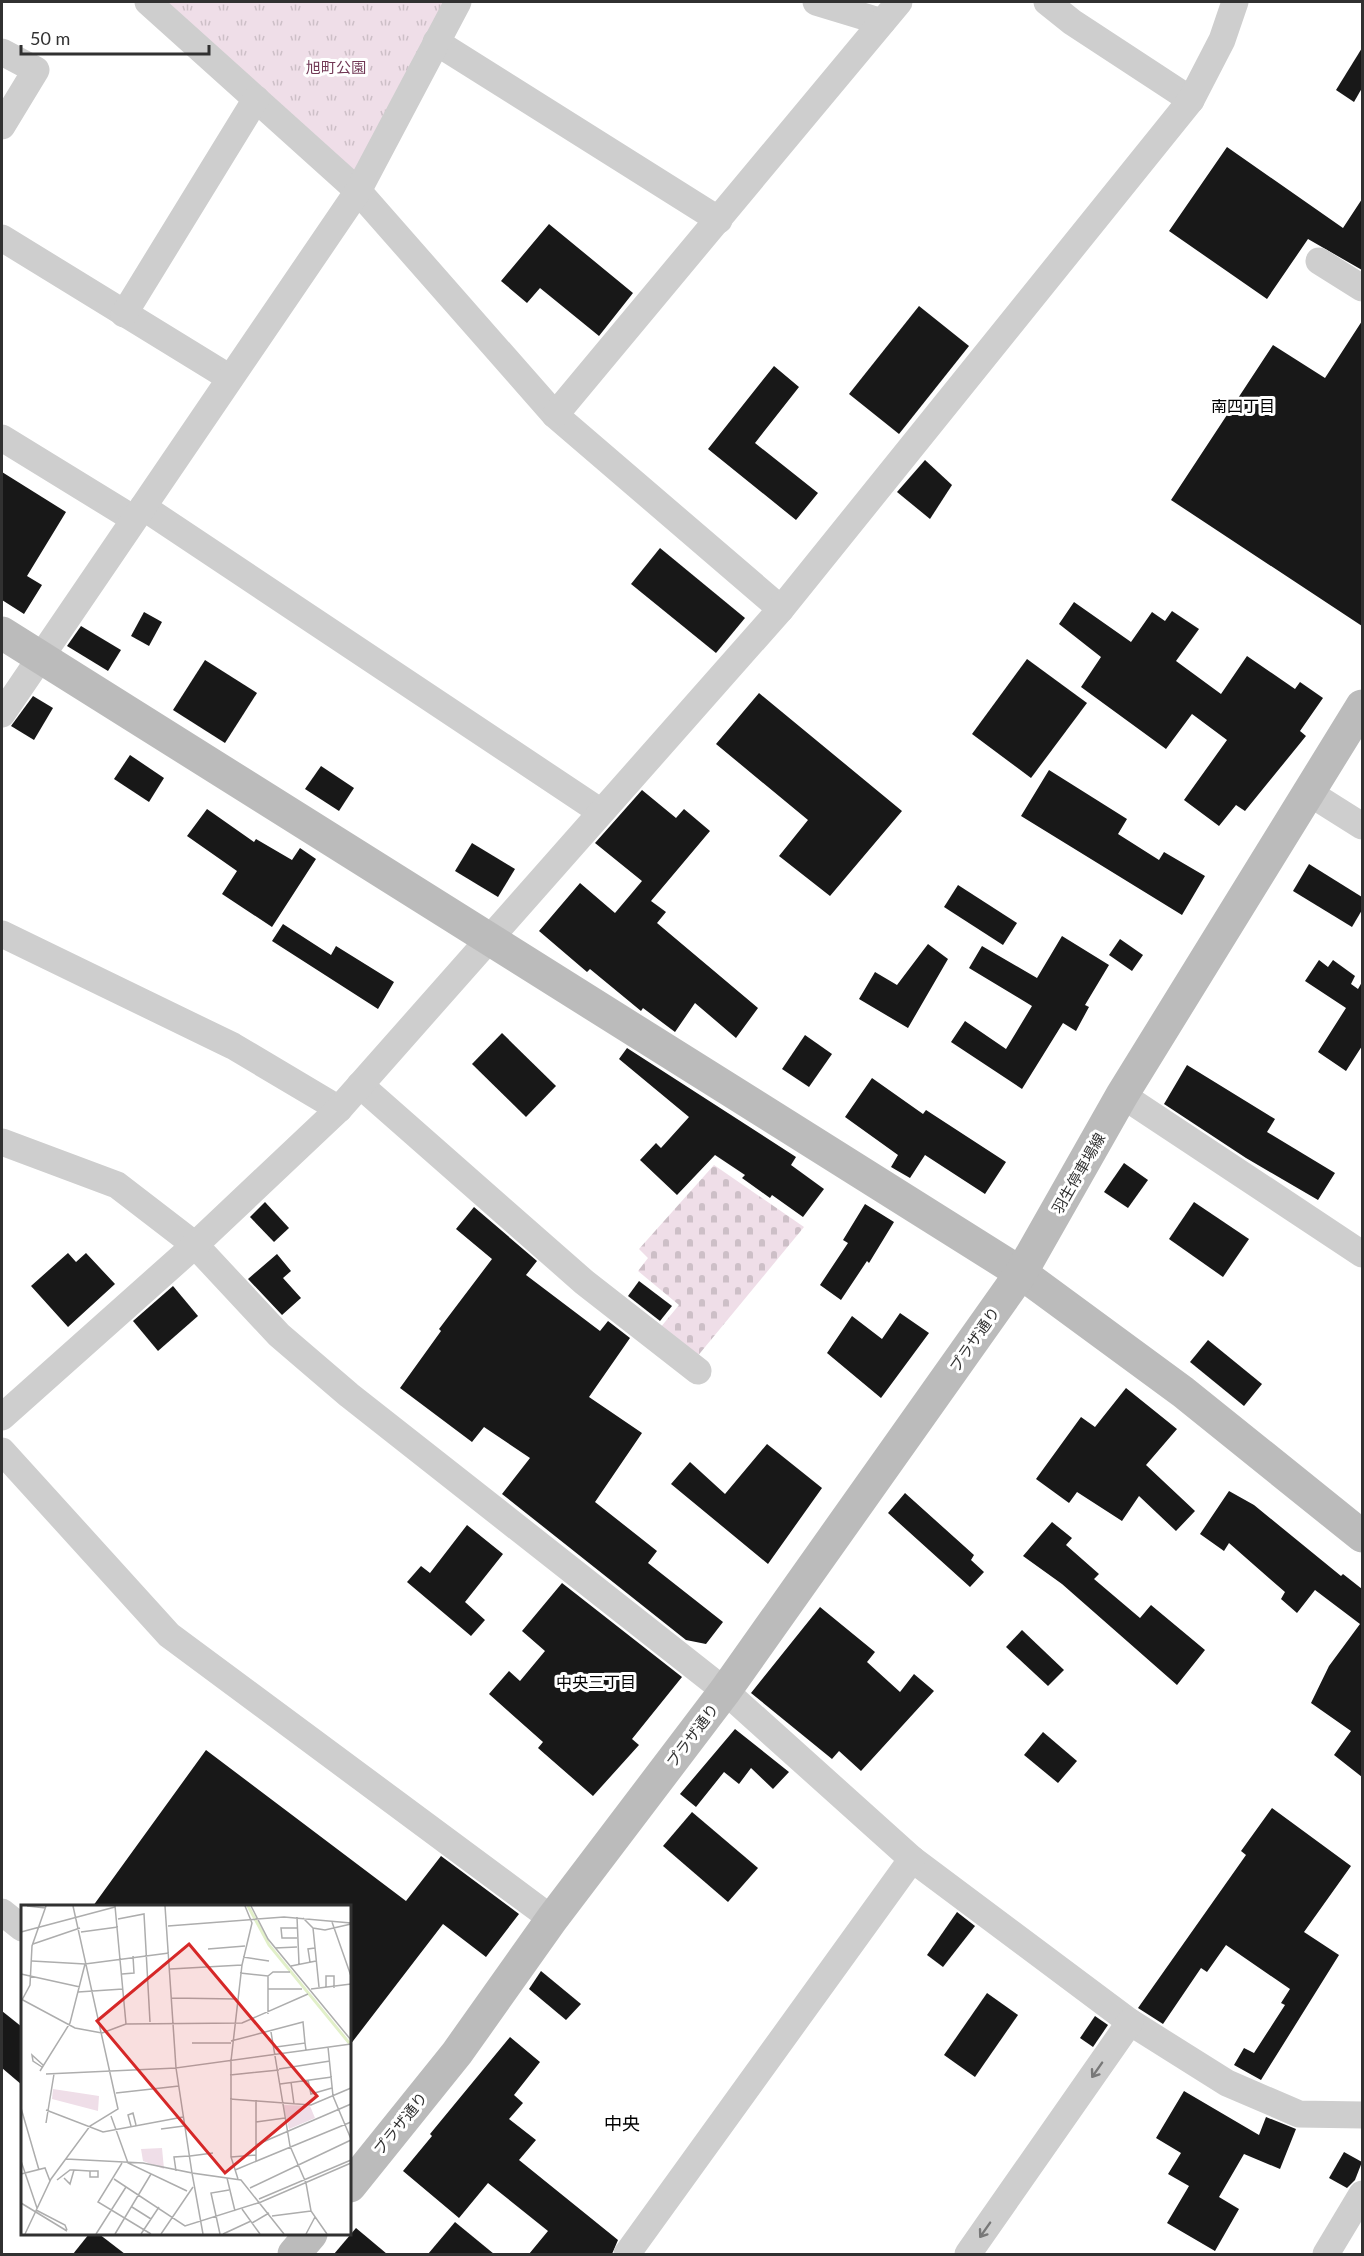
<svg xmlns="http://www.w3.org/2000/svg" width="1364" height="2256" font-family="Lato,'Noto Sans JP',sans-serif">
<defs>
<pattern id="grass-tufts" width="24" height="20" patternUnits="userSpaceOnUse" patternTransform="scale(1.5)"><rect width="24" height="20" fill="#efdee8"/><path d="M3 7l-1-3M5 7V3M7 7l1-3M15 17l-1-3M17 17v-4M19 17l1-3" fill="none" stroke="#cdbfc7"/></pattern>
<pattern id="cemetery-stones" width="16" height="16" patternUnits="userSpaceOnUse" patternTransform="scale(1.5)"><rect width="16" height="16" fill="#efdee8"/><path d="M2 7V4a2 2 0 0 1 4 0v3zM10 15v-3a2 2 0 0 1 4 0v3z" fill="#cdbfc7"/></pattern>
</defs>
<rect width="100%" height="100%" fill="#fff"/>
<polygon fill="url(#grass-tufts)" points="165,2 444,2 356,174"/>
<polygon fill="url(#cemetery-stones)" points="714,1165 804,1227 696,1358 660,1328 679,1305 638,1271 648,1258 639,1249"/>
<g fill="#181818">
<polygon points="1362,48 1362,88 1354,102 1336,90"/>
<polygon points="1227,147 1343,228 1362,199 1362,270 1308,239 1267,299 1169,231"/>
<polygon points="549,224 633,293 599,336 540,288 527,303 501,281"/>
<polygon points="919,306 969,346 899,434 849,394"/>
<polygon points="1362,321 1362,626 1171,500 1273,345 1325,378"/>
<polygon points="774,366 799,387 755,443 818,493 796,520 708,449"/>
<polygon points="925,460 952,485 930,519 897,492"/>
<polygon points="2,472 66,512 27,576 42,585 24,614 2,600"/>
<polygon points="660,548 745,618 716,653 631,584"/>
<polygon points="1074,602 1131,642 1152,612 1165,621 1172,611 1199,629 1176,661 1221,694 1247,656 1295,689 1300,682 1323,698 1300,731 1306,736 1245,811 1236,805 1219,826 1184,800 1227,740 1192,714 1166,749 1081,687 1101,657 1059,624"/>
<polygon points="144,612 162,622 149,646 131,636"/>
<polygon points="81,626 121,650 108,671 67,646"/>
<polygon points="1027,659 1087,703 1031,778 972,734"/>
<polygon points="205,660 257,693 225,743 173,710"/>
<polygon points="759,693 902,811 830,896 779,856 808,820 716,744"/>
<polygon points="33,696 53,708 34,740 11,726"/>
<polygon points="130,755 164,778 149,802 114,779"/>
<polygon points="321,766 354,788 339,811 305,789"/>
<polygon points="1049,770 1127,819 1118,834 1159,860 1164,852 1205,876 1182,915 1021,816"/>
<polygon points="642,790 676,818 684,809 710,831 651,901 666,912 657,923 758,1008 736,1038 695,1003 675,1032 643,1008 641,1011 590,969 587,972 539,931 580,883 615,913 642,881 595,843"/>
<polygon points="207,809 254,842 256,839 292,860 300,848 316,859 272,927 222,894 237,871 187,836"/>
<polygon points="472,843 515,869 498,897 455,871"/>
<polygon points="1309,864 1362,897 1362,910 1352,927 1293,891"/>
<polygon points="958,885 1017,923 1003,945 944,907"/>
<polygon points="283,924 331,955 336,946 394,982 378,1009 272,941"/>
<polygon points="1062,936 1109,965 1085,1005 1089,1007 1076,1031 1063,1023 1022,1089 951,1042 965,1021 1006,1049 1032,1006 969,968 982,946 1037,978"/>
<polygon points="1120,939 1143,955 1132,971 1109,955"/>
<polygon points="928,944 948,959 908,1028 859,999 875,972 897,985"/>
<polygon points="1319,960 1328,967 1333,960 1355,976 1351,984 1358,989 1362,982 1362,1046 1346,1071 1318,1052 1346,1008 1305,981"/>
<polygon points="502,1033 556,1086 526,1117 472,1064"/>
<polygon points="805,1035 832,1054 809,1087 782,1069"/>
<polygon points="627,1048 796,1157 791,1165 824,1189 803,1217 772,1195 770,1198 742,1178 745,1175 715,1155 677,1195 640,1160 656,1143 661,1148 689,1117 619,1059"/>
<polygon points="1187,1065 1275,1119 1267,1132 1335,1173 1318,1200 1246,1158 1164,1104"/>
<polygon points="872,1078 923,1114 926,1110 1006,1162 985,1194 925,1155 910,1178 891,1167 898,1155 845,1117"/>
<polygon points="1124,1163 1148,1180 1128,1208 1104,1192"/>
<polygon points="265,1202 289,1228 274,1242 250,1217"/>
<polygon points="1194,1202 1249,1239 1223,1277 1169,1239"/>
<polygon points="865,1204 894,1222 869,1263 867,1261 841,1300 820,1285 848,1243 843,1240"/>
<polygon points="474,1207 537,1261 526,1275 600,1331 608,1321 630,1338 589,1397 642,1433 595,1502 657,1551 648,1563 723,1622 706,1644 686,1640 502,1494 530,1458 484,1427 472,1442 400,1388 441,1331 439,1329 492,1259 456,1229"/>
<polygon points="68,1253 76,1262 86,1253 115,1284 68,1327 31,1286"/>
<polygon points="277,1254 291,1271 283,1278 301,1298 282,1315 248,1279"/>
<polygon points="639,1281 672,1306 660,1321 628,1296"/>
<polygon points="173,1286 198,1316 158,1351 133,1321"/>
<polygon points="900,1313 929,1333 881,1398 827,1353 852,1316 882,1339"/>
<polygon points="1208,1340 1262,1384 1244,1406 1190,1362"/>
<polygon points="1126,1388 1177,1429 1146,1465 1195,1511 1176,1531 1139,1496 1122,1521 1077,1492 1069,1503 1036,1479 1081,1417 1095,1427"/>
<polygon points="767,1444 822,1488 768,1564 671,1484 690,1462 725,1494"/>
<polygon points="1229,1491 1254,1505 1341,1576 1343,1574 1362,1589 1362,1777 1334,1755 1351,1731 1311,1703 1329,1666 1360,1624 1315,1590 1297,1613 1281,1599 1285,1592 1229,1543 1224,1551 1200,1534"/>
<polygon points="905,1493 974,1555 971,1560 984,1572 970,1587 888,1513"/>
<polygon points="1052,1522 1072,1538 1066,1545 1099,1574 1094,1579 1140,1618 1151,1605 1205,1650 1177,1685 1062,1584 1023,1556"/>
<polygon points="467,1525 503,1554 465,1602 485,1620 471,1636 407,1582 421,1566 430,1573"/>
<polygon points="562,1583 682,1677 632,1739 639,1745 593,1796 538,1748 543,1742 489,1694 509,1671 520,1681 545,1651 522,1631"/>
<polygon points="820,1607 875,1652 867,1662 900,1692 914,1674 934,1691 861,1771 839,1751 832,1759 751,1693"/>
<polygon points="1022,1630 1064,1670 1048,1686 1006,1647"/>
<polygon points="735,1729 789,1772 773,1789 751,1768 739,1784 724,1772 696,1807 680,1794"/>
<polygon points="1043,1732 1077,1761 1058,1783 1024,1755"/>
<polygon points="206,1750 406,1901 441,1856 519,1914 486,1957 443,1924 350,2045 350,1906 93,1906"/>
<polygon points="1272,1808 1351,1866 1304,1932 1339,1955 1261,2080 1234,2065 1244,2048 1254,2053 1285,2005 1281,2003 1290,1989 1226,1945 1207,1972 1201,1968 1163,2024 1138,2008 1246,1855 1241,1851"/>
<polygon points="692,1812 758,1868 728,1902 663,1846"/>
<polygon points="957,1912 975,1926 943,1967 927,1955"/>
<polygon points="541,1971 581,2004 566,2020 529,1989"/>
<polygon points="987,1993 1018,2015 975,2077 944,2055"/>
<polygon points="2,2011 22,2027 22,2085 2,2068"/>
<polygon points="1095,2016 1108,2025 1093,2047 1080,2038"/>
<polygon points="510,2037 540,2062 514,2095 523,2103 509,2119 536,2140 519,2160 618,2240 612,2254 529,2254 548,2231 488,2183 459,2218 403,2171 432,2136 430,2134"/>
<polygon points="1184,2091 1259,2135 1266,2117 1296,2129 1280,2169 1244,2154 1219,2197 1239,2209 1215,2251 1167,2223 1189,2186 1168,2174 1181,2153 1156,2138"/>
<polygon points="1344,2152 1362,2162 1355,2180 1347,2188 1329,2178"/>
<polygon points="455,2222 494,2254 428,2254"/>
<polygon points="356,2228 387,2254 334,2254"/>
<polygon points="89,2234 99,2234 125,2254 73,2254"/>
</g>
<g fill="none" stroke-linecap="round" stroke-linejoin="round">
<g stroke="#cecece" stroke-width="27">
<polyline points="148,2 358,191 555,415 781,609"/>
<polyline points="816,2 882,22"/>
<polyline points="1047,2 1072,22 1191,100"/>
<polyline points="436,42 719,220"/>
<polyline points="2,52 36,70 2,126"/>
<polyline points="2,238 230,378"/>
<polyline points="1319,261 1362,288"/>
<polyline points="124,314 256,99"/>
<polyline points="555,415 899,2"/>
<polyline points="2,438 134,519"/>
<polyline points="143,507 601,812"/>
<polyline points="2,714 358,191 458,2"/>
<polyline points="1308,792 1362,826"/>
<polyline points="2,934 233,1046 339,1109"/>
<polyline points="360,1085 584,1282 698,1371"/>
<polyline points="1122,1095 1362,1254"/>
<polyline points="2,1142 117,1185 195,1245 279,1335 349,1395 725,1691 912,1859 1130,2022 1227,2083 1299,2114 1362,2115"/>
<polyline points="2,1417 195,1245 339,1109 781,609 1191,100 1222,40 1235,2"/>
<polyline points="2,1451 169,1635 552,1919"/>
<polyline points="2,1912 22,1928"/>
<polyline points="627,2254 912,1859"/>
<polyline points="968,2254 1130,2022"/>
<polyline points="1326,2254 1362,2194"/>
</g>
<g stroke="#bbb" stroke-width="33">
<polyline points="2,633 1021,1273 1183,1392 1362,1536"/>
<polyline points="350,2186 457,2053 552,1919 725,1691 1021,1273 1122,1095 1362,706"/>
<polyline points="294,2254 311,2234"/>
</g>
</g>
<defs><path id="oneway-shaft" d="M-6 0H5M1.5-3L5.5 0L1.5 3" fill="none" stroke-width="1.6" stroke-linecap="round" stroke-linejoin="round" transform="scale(1.5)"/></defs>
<g stroke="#787878">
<use href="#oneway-shaft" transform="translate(1097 2070) rotate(125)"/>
<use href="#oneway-shaft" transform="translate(985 2230) rotate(125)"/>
</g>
<g text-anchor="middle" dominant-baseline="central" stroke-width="6" stroke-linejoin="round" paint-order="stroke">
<g font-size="15" fill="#723956" stroke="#fff">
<text x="336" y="67">旭町公園</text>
</g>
<g font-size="15" fill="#313131" stroke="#fff">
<text transform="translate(1078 1173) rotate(-60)">羽生停車場線</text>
<text transform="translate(974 1339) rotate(-55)">プラザ通り</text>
<text transform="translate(692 1735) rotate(-53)">プラザ通り</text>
<text transform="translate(400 2123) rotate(-51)">プラザ通り</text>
</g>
<g font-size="16" fill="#000" stroke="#fff">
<text x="1243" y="405">南四丁目</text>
<text x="596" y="1681">中央三丁目</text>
</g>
<g font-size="18" fill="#000" stroke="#fff">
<text x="622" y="2123">中央</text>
</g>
</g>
<g transform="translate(21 1905)">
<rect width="330" height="330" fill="#fff"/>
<path d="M262,200L289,201L294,213L268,224Z" fill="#efdee8"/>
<path d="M32,184L78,191L77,206L31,194ZM141,243L143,264L122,256L120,244Z" fill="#efdee8"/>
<path fill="none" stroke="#e2f0c9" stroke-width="3" d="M227,1L248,40L329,139"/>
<path fill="none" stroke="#adadad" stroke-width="1.5" d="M6,1L25,3M94,1L105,119M144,1L155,163L330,139M230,1L247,34L330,135M276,12L278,59M282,13L292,23L304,25L330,19M97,14L123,9L129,117M311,17L330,71M147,21L263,12L330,18M292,23L298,82M0,27L94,2M60,27L97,22M276,33H261L260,23H276M12,39L59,23M254,43L276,42M187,44L224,41M222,52L248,56M11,56L64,59L148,48M289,57L287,44L294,43M270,61L295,56M149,64L221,60M219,68L247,71L252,67H269M0,69L59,82M101,69L113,68L112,51M305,83V71H313V83M247,84H281M290,84L330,79M57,87L102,84M150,93L216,94M0,94L54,123L81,128M1,95L9,80L11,41L25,1M247,109V71M250,127L269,241L285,278L290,306L306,329M81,128L105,119L221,118L287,89M210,136L282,117L284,138M171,138H210M255,142L284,138L285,145M307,142L312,191L330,234M21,162L12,156L11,150L22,160M258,164L309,156M19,166L49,118L64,59M25,169L155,163L171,268L220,275L263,329M209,170L258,165M287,175L290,189L311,183M270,177L273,199M259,179L311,172M95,188L158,181M209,194L290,200L330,183M235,195V256M0,203L18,265M25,205L82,227L162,212M90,211L107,258L166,286M235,217L264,213M25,218L33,169M110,221L107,210L112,208L115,220M140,224L163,221M235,240L330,199M169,251L192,248M210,252L235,250M45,254L122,258L171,268L182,329M0,256L16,303M101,258L77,297L130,329M214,265L330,217M155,266L153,252L168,251M0,269L24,263L29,276M43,273L49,279L53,265M206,273L214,306M93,274L164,321L240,297L330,258M217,274L210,252V156L221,60L231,18L224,1M36,275L49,265H53L69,266H77V272H69V266M229,283L330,235M238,294L330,255M0,298L46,326M111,302L130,314M221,304L239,329M15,305L44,320L46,325M251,311L290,306M231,318L248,308M4,329L30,274L69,221L97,204L52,1M75,329L105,282M94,329L130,269M120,329L138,302M140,329L172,282M199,329L190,288L208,285M202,329L230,316M285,329L294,312"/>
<path fill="#d62828" fill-opacity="0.15" stroke="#d62828" stroke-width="3" d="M168,39L296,191L204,268L76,116Z"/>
<rect width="330" height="330" fill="none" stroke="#313131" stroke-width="3"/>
</g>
<rect width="1364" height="2256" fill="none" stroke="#313131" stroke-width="6"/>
<path d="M21 45v9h188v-9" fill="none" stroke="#313131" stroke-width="3"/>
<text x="30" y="45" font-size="18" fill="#313131" stroke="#ffffff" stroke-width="4.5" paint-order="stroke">50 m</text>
</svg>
